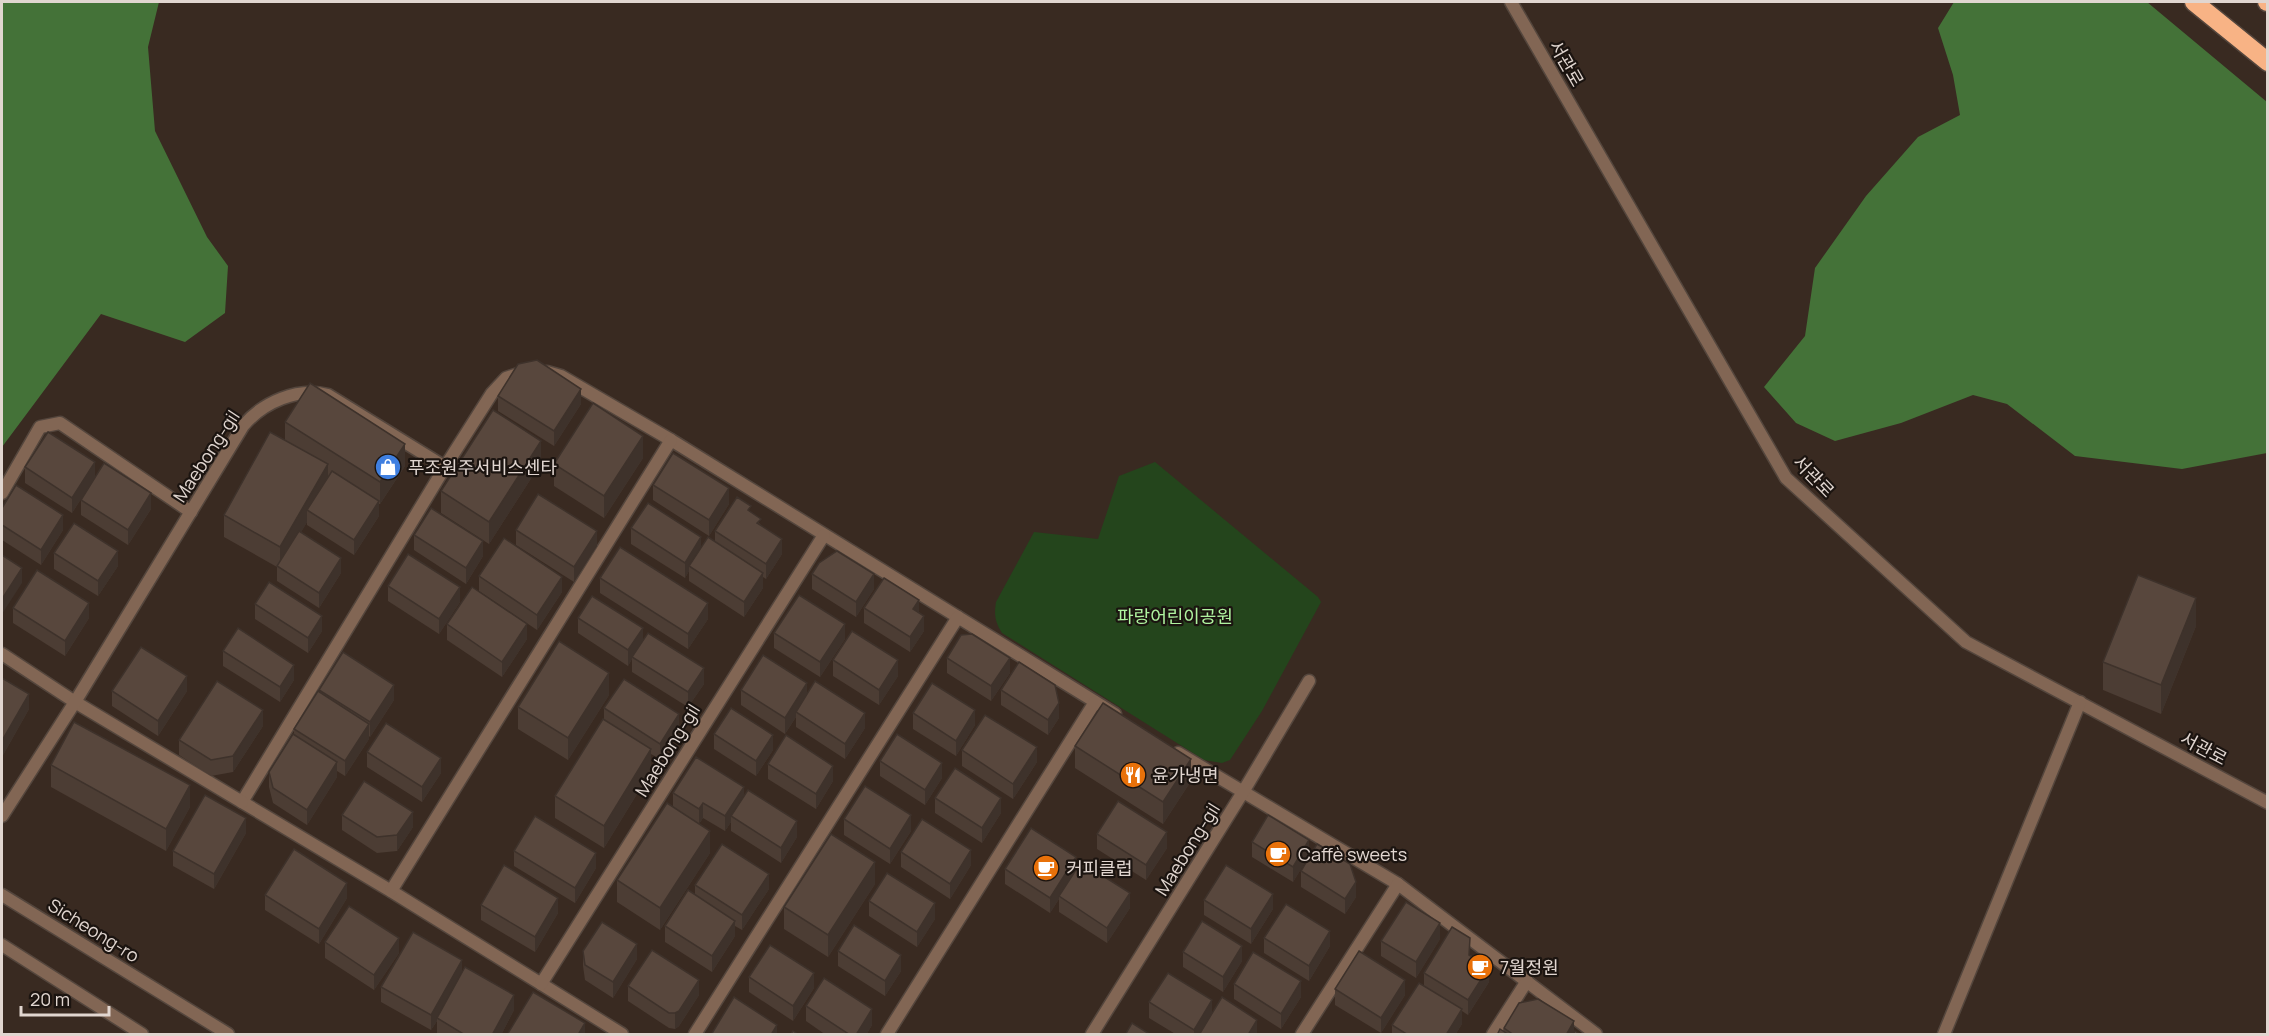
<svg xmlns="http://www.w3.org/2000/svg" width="2269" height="1036" font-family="Manrope,'Noto Sans KR',sans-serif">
<rect width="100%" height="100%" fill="#392a21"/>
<path fill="#24451c" d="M1155,462L1318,597L1321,602L1262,711L1230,760L1222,763L1204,760L1002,633C995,622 994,615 996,602L1034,532L1098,539L1119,476Z"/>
<g fill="#447238">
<polygon points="2,2 159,2 148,47 155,131 207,237 228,266 225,313 185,342 101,314 2,447"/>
<polygon points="1954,2 2147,2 2267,102 2267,453 2182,469 2075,456 2007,404 1973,395 1901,423 1835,441 1796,423 1764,387 1805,336 1815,268 1866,196 1918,137 1960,115 1953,75 1938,28"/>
</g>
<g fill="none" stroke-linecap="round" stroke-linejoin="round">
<g stroke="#54463d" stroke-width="15">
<g id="service">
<polyline points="524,372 506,378 492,393 445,467 242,802 391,891 622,1034"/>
<polyline points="547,372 561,376 671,440 1115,714"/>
<polyline points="2,493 40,427 60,423 191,512"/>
<polyline points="2,654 75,702 242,802"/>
<polyline points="1178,753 1398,884 1596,1034"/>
<polyline points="391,891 671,440"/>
<polyline points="541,984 824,535"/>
<polyline points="695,1034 958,617"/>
<polyline points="887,1034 1095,702"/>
<polyline points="1302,1034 1398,884"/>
<polyline points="1493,1034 1527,981"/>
</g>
</g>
<g stroke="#54463d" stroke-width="15">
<g id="minor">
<polyline points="1511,2 1786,478 1966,642 2268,803"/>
<path d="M2,816L75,702L243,426C263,402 298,387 328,395L445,467"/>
<polyline points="1092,1034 1243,792 1309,681"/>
<polyline points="1944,1034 2080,702"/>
</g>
</g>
<g stroke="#54463d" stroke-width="15">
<g id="tertiary">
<polyline points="2,895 228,1034"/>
<polyline points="2,945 142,1034"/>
</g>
</g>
<g stroke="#54463d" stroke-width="21">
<g id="motorway">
<polyline points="2194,2 2268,62"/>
<polyline points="2267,2 2268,2"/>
</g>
</g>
<use href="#service" stroke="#826654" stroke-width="12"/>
<use href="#minor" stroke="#826654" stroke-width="12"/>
<use href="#tertiary" stroke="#826654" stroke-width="12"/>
<use href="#motorway" stroke="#f8b385" stroke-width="18"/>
</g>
<g fill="#4c3d34">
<polygon points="498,396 581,404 554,446 498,411"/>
<polygon points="285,422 405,466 380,504 379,504 379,516 354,555 307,525 307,522 301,532 341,573 319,608 277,581 277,567 224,537 224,515 285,440"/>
<polygon points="643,458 604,518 554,486 554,464"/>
<polygon points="541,463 489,544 441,513 441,491"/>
<polygon points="25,467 95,477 72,513 25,483"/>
<polygon points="653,485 729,504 709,536 653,500"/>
<polygon points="81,500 151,509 128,545 81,515"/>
<polygon points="2,508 63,530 41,565 2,540"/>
<polygon points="751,512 782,554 766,579 763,577 763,588 744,617 689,581 689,571 685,578 631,544 631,528 701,547 715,542 715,531"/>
<polygon points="516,530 597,546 574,582 516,545"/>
<polygon points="414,535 483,556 466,584 414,550"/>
<polygon points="54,553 118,566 98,596 54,569"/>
<polygon points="812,574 874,589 856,617 812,589"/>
<polygon points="479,576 562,592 537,630 479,591"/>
<polygon points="600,578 708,619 688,649 600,593"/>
<polygon points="388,586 460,602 439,634 388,601"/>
<polygon points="255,604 322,631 308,653 255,619"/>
<polygon points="13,608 89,618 65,656 13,623"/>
<polygon points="864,608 919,613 924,631 910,652 864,623"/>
<polygon points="578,618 643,641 704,684 688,707 632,672 632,659 628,666 578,633"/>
<polygon points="447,624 527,639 502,677 447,640"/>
<polygon points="2196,626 2161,714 2103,690 2103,662"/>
<polygon points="774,633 845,639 820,677 774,648"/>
<polygon points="223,651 294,680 280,702 223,666"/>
<polygon points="947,658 1010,673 991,701 947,673"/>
<polygon points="833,660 898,676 879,705 833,676"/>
<polygon points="2,678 29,709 3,755 2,754"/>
<polygon points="319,690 394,700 370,737 369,736 369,739 345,776 337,771 337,777 307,825 273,803 269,787 269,772 294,735 294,729 319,692"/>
<polygon points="741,690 807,693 865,728 845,759 796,727 796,717 785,734 741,705"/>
<polygon points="1001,690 1059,718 1048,735 1001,705"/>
<polygon points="112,691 187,691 158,736 112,706"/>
<polygon points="609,695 568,760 518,729 518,707"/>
<polygon points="604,708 679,729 660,759 651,754 651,771 604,848 555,818 555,796 604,720"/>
<polygon points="913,713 975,725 956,756 913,729"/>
<polygon points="263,726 233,772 211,776 179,755 179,740"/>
<polygon points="714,734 773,750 756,776 714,749"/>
<polygon points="1075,746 1191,781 1163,824 1075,768"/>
<polygon points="962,750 1037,762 1013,799 962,766"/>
<polygon points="367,752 441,773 422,802 367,767"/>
<polygon points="880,761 942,778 925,805 880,776"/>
<polygon points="768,764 833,781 816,809 768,779"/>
<polygon points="51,765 190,807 166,851 51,787"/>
<polygon points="673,793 744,797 797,837 781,863 731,831 731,822 725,831 703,818 699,824 710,853 660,930 617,902 617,880 673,808"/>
<polygon points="935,798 1001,813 982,843 935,813"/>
<polygon points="342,815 413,827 397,851 377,853 342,830"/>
<polygon points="844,819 911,831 890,864 844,835"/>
<polygon points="246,833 214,889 173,866 173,851"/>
<polygon points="1097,834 1167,848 1146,880 1097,849"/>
<polygon points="1252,842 1309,856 1293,882 1252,857"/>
<polygon points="514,851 596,868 575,903 514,866"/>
<polygon points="901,852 971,865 950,899 901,867"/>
<polygon points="1005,869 1076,870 1130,908 1107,943 1059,912 1059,899 1050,913 1005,884"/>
<polygon points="1301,871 1356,897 1345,914 1301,887"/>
<polygon points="875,884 828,957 784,929 784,907"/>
<polygon points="695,885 769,889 742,930 735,926 735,936 712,972 665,942 665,926 695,895"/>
<polygon points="265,895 347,898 319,944 265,910"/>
<polygon points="1204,900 1273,909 1251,944 1204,915"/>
<polygon points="869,901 935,919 917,947 869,916"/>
<polygon points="481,905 558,913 535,952 481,920"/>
<polygon points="1264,938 1330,946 1309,981 1264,953"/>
<polygon points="1440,939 1416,978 1381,956 1381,941"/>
<polygon points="325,942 399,953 374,990 325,958"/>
<polygon points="583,951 637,959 613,998 585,980 583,966"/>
<polygon points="838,951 901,971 885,996 838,966"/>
<polygon points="1183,952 1242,961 1223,992 1183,967"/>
<polygon points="1470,955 1489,982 1468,1015 1462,1011 1462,1024 1455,1035 1392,1035 1392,1025 1424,986 1424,973"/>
<polygon points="462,973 514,1010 501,1035 439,1035 437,1033 437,1021 431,1030 381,1002 381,987"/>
<polygon points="749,977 814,988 793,1021 749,992"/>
<polygon points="1234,984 1301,997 1281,1029 1234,999"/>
<polygon points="628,986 699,995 679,1026 675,1029 669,1028 628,1001"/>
<polygon points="1335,989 1405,995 1381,1033 1335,1005"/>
<polygon points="1149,1002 1212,1013 1257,1035 1177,1035 1149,1018"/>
<polygon points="806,1006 872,1025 866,1035 826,1035 806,1021"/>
<polygon points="1504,1028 1574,1033 1581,1035 1497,1035 1504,1031"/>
</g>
<g fill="#3e322b">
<polygon points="581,389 581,404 554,446 554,431"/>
<polygon points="643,436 643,458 604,518 604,496"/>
<polygon points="541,441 541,463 489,544 489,522"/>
<polygon points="405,444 405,466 380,504 380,482"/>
<polygon points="95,462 95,477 72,513 72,498"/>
<polygon points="328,464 328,486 307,510 307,522 280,569 280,547"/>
<polygon points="729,488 729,504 709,536 709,520"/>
<polygon points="151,493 151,509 128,545 128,530"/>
<polygon points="379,501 379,516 354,555 354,540"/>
<polygon points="63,515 63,530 41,565 41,550"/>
<polygon points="597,531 597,546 574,582 574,567"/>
<polygon points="701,537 701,553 689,566 689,571 685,578 685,563"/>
<polygon points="782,539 782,554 766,579 766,564"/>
<polygon points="483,541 483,556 466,584 466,568"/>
<polygon points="118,551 118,566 98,596 98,581"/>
<polygon points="341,558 341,573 319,608 319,593"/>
<polygon points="22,568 22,583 2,614 2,599"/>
<polygon points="763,573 763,588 744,617 744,602"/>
<polygon points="874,574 874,589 856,617 856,602"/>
<polygon points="562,577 562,592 537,630 537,615"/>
<polygon points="460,587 460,602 439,634 439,619"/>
<polygon points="2196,598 2196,626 2161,714 2161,685"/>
<polygon points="919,600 919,615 913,609"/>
<polygon points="89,603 89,618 65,656 65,641"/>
<polygon points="708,603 708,619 688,649 688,634"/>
<polygon points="322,616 322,631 308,653 308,638"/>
<polygon points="924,616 924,631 910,652 910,637"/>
<polygon points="527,624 527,639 502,677 502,662"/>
<polygon points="845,624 845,639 820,677 820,662"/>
<polygon points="643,628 643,643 632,657 632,659 628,666 628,650"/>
<polygon points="1010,658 1010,673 991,701 991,686"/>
<polygon points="898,660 898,676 879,705 879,690"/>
<polygon points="294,665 294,680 280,702 280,687"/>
<polygon points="704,668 704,684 688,707 688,692"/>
<polygon points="609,673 609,695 568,760 568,738"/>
<polygon points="187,676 187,691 158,736 158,721"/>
<polygon points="807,683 807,699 796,712 796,717 785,734 785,718"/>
<polygon points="394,685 394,700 370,737 370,722"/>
<polygon points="29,694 29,709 3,755 3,739"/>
<polygon points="1059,703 1059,718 1048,735 1048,720"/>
<polygon points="263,710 263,726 233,772 233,756"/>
<polygon points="975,710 975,725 956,756 956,741"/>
<polygon points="865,713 865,728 845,759 845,744"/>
<polygon points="679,714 679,729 660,759 660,744"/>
<polygon points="369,724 369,739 345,776 345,761"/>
<polygon points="773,735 773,750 756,776 756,761"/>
<polygon points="1037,747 1037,762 1013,799 1013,784"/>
<polygon points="651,749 651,771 604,848 604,826"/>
<polygon points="441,758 441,773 422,802 422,787"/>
<polygon points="1191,759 1191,781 1163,824 1163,802"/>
<polygon points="337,762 337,777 307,825 307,810"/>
<polygon points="942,763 942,778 925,805 925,790"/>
<polygon points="833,766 833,781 816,809 816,794"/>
<polygon points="190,785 190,807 166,851 166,829"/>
<polygon points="744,787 744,802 731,816 731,822 725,831 725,816"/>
<polygon points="1001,798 1001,813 982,843 982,828"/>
<polygon points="703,803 703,818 699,824 699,809"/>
<polygon points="413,812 413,827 397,851 397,835"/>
<polygon points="911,815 911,831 890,864 890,849"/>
<polygon points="246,818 246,833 214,889 214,874"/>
<polygon points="797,821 797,837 781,863 781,848"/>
<polygon points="710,831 710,853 660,930 660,908"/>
<polygon points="1167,832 1167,848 1146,880 1146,865"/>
<polygon points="1309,840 1309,856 1293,882 1293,867"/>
<polygon points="971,850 971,865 950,899 950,884"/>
<polygon points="596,853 596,868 575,903 575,888"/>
<polygon points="1076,857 1076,872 1059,896 1059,899 1050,913 1050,898"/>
<polygon points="875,862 875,884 828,957 828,935"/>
<polygon points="769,874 769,889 742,930 742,915"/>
<polygon points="1356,882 1356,897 1345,914 1345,899"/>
<polygon points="347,883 347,898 319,944 319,929"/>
<polygon points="1130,893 1130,908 1107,943 1107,928"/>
<polygon points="1273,894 1273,909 1251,944 1251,929"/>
<polygon points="558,898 558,913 535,952 535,937"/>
<polygon points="935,903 935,919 917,947 917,932"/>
<polygon points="735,921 735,936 712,972 712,956"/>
<polygon points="1440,923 1440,939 1416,978 1416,962"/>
<polygon points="1330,931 1330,946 1309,981 1309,966"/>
<polygon points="399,938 399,953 374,990 374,975"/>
<polygon points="637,944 637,959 613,998 613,982"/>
<polygon points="1242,946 1242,961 1223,992 1223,977"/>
<polygon points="901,955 901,971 885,996 885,981"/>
<polygon points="462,960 462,975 437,1018 437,1021 431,1030 431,1015"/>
<polygon points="1489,967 1489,982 1468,1015 1468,1000"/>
<polygon points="814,973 814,988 793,1021 793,1006"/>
<polygon points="699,980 699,995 679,1026 675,1029 675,1013"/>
<polygon points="1405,980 1405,995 1381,1033 1381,1018"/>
<polygon points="1301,981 1301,997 1281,1029 1281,1014"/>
<polygon points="514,995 514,1010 501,1035 492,1035"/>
<polygon points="1212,1000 1212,1016 1200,1035 1194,1035 1194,1030"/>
<polygon points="872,1009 872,1025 866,1035 856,1035"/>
<polygon points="1462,1009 1462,1024 1455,1035 1446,1035"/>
<polygon points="1257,1020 1257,1035 1248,1035"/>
<polygon points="1574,1021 1574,1035 1566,1035"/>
<polygon points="585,1023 585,1035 578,1035"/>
<polygon points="777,1025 777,1035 771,1035"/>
</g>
<g fill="#58473d" stroke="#3e322b" stroke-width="1.5">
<polygon points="537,360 581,389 554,431 498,396 518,364"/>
<polygon points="310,383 405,444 380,482 285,422"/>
<polygon points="593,403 643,436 604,496 554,464"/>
<polygon points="493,410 541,441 489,522 441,491"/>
<polygon points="48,432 95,462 72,498 25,467"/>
<polygon points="270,432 328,464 280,547 224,515"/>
<polygon points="673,453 729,488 709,520 653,485"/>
<polygon points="104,463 151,493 128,530 81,500"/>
<polygon points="332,471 379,501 354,540 307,510"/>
<polygon points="16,485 63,515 41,550 2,525 2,508"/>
<polygon points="538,494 597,531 574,567 516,530"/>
<polygon points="737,497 751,506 748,510 761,519 757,523 782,539 766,564 715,531"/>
<polygon points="648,503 701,537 685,563 631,528"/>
<polygon points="431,508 483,541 466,568 414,535"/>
<polygon points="74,523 118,551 98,581 54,553"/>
<polygon points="299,531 341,558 319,593 277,566"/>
<polygon points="708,537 763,573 744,602 689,566"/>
<polygon points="504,538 562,577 537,615 479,576"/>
<polygon points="620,547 708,603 688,634 600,578"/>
<polygon points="837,551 874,574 856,602 812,574 819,563"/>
<polygon points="408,554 460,587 439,619 388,586"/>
<polygon points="2,555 22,568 2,599"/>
<polygon points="37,570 89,603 65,641 13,608"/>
<polygon points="2138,575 2196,598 2161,685 2103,662"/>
<polygon points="884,578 919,600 913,609 924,616 910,637 864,608"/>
<polygon points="269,582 322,616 308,638 255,604"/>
<polygon points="472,587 527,624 502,662 447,624"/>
<polygon points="799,595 845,624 820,662 774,633"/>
<polygon points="592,596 643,628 628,650 578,618"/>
<polygon points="238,628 294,665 280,687 223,651"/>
<polygon points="852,631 898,660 879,690 833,660"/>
<polygon points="648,633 704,668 688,692 632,657"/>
<polygon points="972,634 1010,658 991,686 947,658 961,635"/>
<polygon points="559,641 609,673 568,738 518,707"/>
<polygon points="141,647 187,676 158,721 112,691"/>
<polygon points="343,652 394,685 370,722 319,690"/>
<polygon points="763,655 807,683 785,718 741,690"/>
<polygon points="1019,662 1055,685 1059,703 1048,720 1001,690"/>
<polygon points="2,678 29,694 3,739 2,739"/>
<polygon points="624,679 679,714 660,744 604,708"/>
<polygon points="217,681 263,710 233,756 211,760 179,740"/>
<polygon points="815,681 865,713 845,744 796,712"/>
<polygon points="932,683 975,710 956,741 913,713"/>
<polygon points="318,691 369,724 345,761 294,729"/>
<polygon points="1103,703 1191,759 1163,802 1075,746"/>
<polygon points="731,708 773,735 756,761 714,734"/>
<polygon points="985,715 1037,747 1013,784 962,750"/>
<polygon points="603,719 651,749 604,826 555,796"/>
<polygon points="74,722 190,785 166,829 51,765"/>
<polygon points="386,723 441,758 422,787 367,752"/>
<polygon points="293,734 337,762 307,810 273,788 269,772"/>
<polygon points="897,734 942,763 925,790 880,761"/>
<polygon points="786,735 833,766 816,794 768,764"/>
<polygon points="696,757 744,787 725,816 703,803 699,809 673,793"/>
<polygon points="955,768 1001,798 982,828 935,798"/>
<polygon points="364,781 413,812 397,835 377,837 342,815"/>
<polygon points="865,786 911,815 890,849 844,819"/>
<polygon points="748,790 797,821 781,848 731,816"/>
<polygon points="205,795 246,818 214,874 173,851"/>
<polygon points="1118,801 1167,832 1146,865 1097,834"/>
<polygon points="667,803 710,831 660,908 617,880"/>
<polygon points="1268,815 1309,840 1293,867 1252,842"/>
<polygon points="535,816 596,853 575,888 514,851"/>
<polygon points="922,819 971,850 950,884 901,852"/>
<polygon points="1031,828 1076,857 1050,898 1005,869"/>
<polygon points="831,834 875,862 828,935 784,907"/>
<polygon points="722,844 769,874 742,915 695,885"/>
<polygon points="1317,844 1350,864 1356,882 1345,899 1301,871"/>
<polygon points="294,849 347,883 319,929 265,895"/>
<polygon points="1081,862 1130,893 1107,928 1059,896"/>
<polygon points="504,865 558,898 535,937 481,905"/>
<polygon points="1226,865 1273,894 1251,929 1204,900"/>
<polygon points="887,873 935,903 917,932 869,901"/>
<polygon points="688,890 735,921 712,956 665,926"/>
<polygon points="1406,902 1440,923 1416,962 1381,941"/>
<polygon points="1286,904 1330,931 1309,966 1264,938"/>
<polygon points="349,906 399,938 374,975 325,942"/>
<polygon points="1202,921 1242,946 1223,977 1183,952"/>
<polygon points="602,922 637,944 613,982 585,965 583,951"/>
<polygon points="854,925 901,955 885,981 838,951"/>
<polygon points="1452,927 1470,938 1469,955 1489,967 1468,1000 1424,973"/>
<polygon points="413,932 462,960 431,1015 381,987"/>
<polygon points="770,945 814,973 793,1006 749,977"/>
<polygon points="652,950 699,980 679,1011 675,1013 669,1013 628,986"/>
<polygon points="1359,951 1405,980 1381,1018 1335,989"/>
<polygon points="1253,952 1301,981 1281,1014 1234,984"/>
<polygon points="465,967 514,995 492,1035 465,1035 437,1018"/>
<polygon points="1168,973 1212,1000 1194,1030 1149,1002"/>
<polygon points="824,978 872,1009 856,1035 850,1035 806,1006"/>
<polygon points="1419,983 1462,1009 1446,1035 1408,1035 1392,1025"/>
<polygon points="533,992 585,1023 578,1035 507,1035"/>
<polygon points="734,997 777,1025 771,1035 711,1035"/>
<polygon points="1222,997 1257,1020 1248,1035 1199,1035"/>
<polygon points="1538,999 1574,1021 1566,1035 1514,1035 1504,1028 1519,1003"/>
<polygon points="1132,1023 1151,1035 1125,1035"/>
<polygon points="1500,1029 1509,1035 1497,1035"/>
<polygon points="793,1031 799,1035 790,1035"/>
<polygon points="1575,1031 1581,1035 1573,1035"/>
</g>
<defs>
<g id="shop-disc" transform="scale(1.35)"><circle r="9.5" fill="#3f7fe0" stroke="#1b1410"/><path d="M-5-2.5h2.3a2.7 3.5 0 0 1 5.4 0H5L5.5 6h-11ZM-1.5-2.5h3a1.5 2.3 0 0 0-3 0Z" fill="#fff"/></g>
<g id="restaurant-disc" transform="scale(1.35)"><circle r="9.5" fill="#e8710a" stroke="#1b1410"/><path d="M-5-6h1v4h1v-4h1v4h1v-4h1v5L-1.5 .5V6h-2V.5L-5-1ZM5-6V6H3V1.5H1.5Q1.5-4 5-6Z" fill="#fff"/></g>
<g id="cafe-disc" transform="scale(1.35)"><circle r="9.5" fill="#e8710a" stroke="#1b1410"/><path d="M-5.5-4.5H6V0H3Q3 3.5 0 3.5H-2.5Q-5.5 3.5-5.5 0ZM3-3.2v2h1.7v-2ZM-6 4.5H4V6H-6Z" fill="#fff"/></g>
</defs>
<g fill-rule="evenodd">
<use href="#shop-disc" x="388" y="467"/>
<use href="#restaurant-disc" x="1133" y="775"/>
<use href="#cafe-disc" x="1278" y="854"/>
<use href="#cafe-disc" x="1046" y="868"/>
<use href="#cafe-disc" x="1480" y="967"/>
</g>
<g text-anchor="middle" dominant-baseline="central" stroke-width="4.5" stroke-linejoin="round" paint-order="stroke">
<g font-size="18" fill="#e1d6d0" stroke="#1b1410">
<text transform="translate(1567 63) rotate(60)">서관로</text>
<text transform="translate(206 456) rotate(-57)">Maebong-gil</text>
<text transform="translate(1814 476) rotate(46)">서관로</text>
<text transform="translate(2204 748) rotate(28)">서관로</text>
<text transform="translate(667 750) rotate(-58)">Maebong-gil</text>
<text transform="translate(1187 849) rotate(-58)">Maebong-gil</text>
<text transform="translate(94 930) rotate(32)">Sicheong-ro</text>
</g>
<g font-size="18" fill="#e1d6d0" stroke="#1b1410" text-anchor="start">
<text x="408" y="467">푸조원주서비스센타</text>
<text x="1152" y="775">윤가냉면</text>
<text x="1298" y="854">Caffè sweets</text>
<text x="1066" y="868">커피클럽</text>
<text x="1500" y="967">7월정원</text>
</g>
<g font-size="18" fill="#aff39f" stroke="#1b1410">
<text x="1175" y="616">파랑어린이공원</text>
</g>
</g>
<rect width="2269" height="1036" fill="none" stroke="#e1d6d0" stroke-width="6"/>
<path d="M21 1006v9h88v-9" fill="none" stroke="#e1d6d0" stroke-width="3"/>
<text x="30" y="1006" font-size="18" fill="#e1d6d0" stroke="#1b1410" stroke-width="4.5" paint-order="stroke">20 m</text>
</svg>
